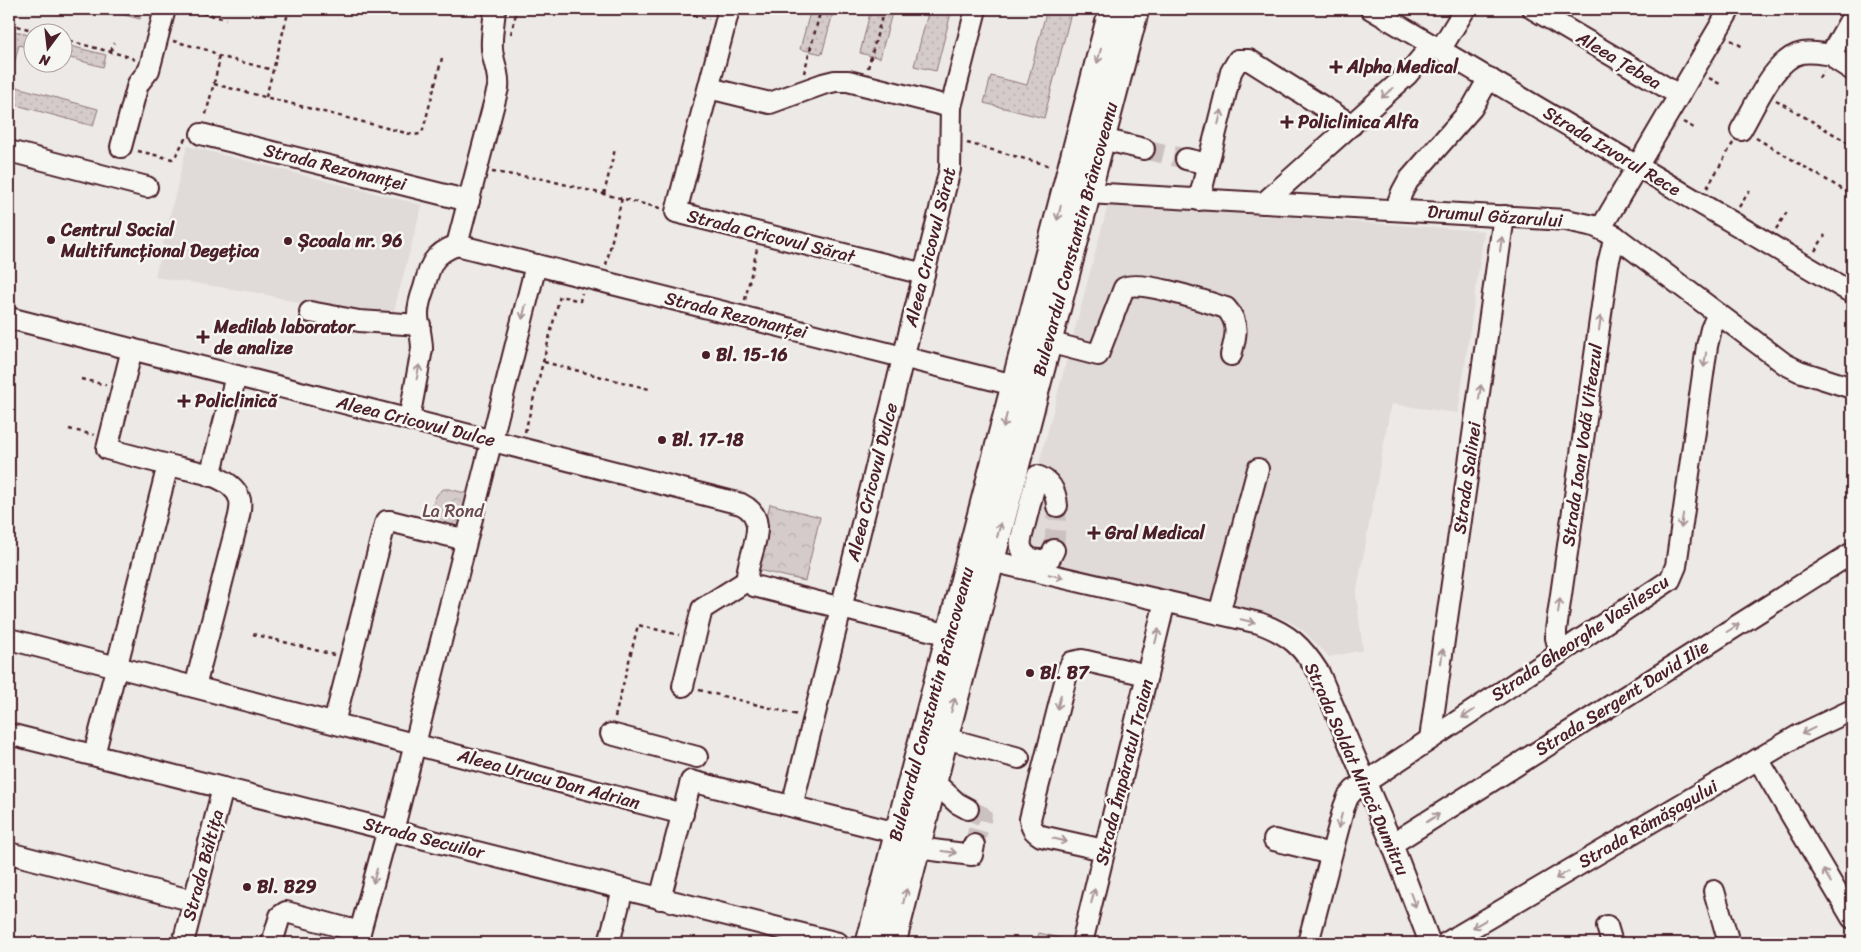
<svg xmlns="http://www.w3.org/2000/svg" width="1861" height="952" font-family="Sriracha,sans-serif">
<defs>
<pattern id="park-crowns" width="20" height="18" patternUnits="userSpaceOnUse" patternTransform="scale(1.25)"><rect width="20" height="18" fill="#d4cbca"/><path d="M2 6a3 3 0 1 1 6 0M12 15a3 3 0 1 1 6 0" fill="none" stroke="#b8aeae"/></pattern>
<pattern id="garden-dots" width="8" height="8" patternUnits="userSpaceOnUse" patternTransform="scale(1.25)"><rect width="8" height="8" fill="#d4cbca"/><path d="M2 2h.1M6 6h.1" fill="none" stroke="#b8aeae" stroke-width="1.8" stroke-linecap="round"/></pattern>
</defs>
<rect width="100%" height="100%" fill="#ece9e6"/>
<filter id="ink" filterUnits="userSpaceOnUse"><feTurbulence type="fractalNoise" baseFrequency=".02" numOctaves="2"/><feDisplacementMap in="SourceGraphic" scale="10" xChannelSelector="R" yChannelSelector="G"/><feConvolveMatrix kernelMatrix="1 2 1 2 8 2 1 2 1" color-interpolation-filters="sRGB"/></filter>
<g filter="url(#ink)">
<g fill="#e0dad8">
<polygon points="187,146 422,205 393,314 371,316 312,306 259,293 155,277"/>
<polygon points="1108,205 1484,231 1458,413 1391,404 1356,595 1363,650 1329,657 1304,631 1289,621 1273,615 1014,558"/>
</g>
<g fill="url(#park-crowns)" stroke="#8f757a">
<path d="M444,489H449L477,496L466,540L432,523C431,511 432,495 444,489Z"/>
<polygon points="770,504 820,517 805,581 754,569"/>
<polygon points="1039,933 1069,940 1068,943 1036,943"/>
</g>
<g fill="url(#garden-dots)" stroke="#8f757a">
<polygon points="101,9 142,9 140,19"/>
<polygon points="811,9 834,9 822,54 800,49"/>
<polygon points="871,9 893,9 880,58 860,53"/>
<polygon points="929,9 952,9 936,71 914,66"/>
<polygon points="1047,9 1072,9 1044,118 984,103 991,76 1027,85"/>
<polygon points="14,31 32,36 32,49 19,45 14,64 9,63 9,51"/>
<polygon points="62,44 106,55 103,67 63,56"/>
<polygon points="9,85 98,109 93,126 9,103"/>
</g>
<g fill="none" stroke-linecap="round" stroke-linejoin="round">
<g stroke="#ccc1c1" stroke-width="20" stroke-dasharray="20 10" stroke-linecap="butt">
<polyline points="1144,149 1186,159"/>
<polyline points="1054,550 1057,506"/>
<polyline points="968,809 982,816 974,845"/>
</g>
<g stroke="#4a1f2b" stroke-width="24">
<g id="minor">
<polyline points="729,9 676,212 924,274"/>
<polyline points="1371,9 1852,293"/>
<polyline points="1533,9 1679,95"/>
<polyline points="1440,50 1465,9"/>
<polyline points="1833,55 1835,47 1852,17"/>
<polyline points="709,88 770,103 823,84 835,81 848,81 951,107"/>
<path d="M1741,130C1755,107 1774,58 1802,53C1812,51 1823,54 1833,55L1838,61L1852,70"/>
<polyline points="201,134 469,201"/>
<polyline points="1102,139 1144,149"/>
<polyline points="121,147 138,84 149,70 165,9"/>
<polyline points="9,151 147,187"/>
<polyline points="1186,159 1208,164"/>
<polyline points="1087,193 1566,220 1594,226 1615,236 1785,364 1799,371 1852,388"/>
<polyline points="1199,200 1231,72 1238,60 1249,60 1352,125"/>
<polyline points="1264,203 1407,75 1432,45"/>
<polyline points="1395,210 1402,192 1408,181 1472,108 1489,78"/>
<polyline points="1601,228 1730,9"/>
<polyline points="457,245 1014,385"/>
<path d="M457,245L498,88C500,74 493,63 492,49C491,36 494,22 495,9"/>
<polyline points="310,312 359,321 420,325"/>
<path d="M9,318L741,504C772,519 749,551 747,576L750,583L754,586L949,635"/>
<path d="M1048,342L1098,355L1122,293L1124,288C1140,279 1207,302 1226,308C1240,323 1236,337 1231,355"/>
<path d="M409,419L422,349C422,337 418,326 418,314C418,305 421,296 424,288C430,264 433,254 457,245"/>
<path d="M168,465C191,471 233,474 240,500C241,505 240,511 239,516L195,687"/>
<polyline points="210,476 236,376"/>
<path d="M1054,550L1050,558C1034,564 1018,556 1021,539L1037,476C1051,481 1056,491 1057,506"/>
<path d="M991,561L1259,623C1289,634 1302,646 1319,673L1392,844L1430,943"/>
<polyline points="1219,614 1258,469"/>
<polyline points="9,639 683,814"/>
<polyline points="1560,653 1556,638 1556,630 1608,264 1615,236"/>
<polyline points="683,686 702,609 748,580"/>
<polyline points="334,723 385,524 387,521 390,521 466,540"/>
<polyline points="9,734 838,943"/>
<polyline points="611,734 697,757"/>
<polyline points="945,738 1019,758"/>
<polyline points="1430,739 1504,216"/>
<polyline points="94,755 168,465 107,449 132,349"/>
<polyline points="1758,759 1852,918"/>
<polyline points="933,781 957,803 968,809"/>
<polyline points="792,806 950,169 951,107 976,9"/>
<polyline points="393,831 536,265"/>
<polyline points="1274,840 1331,854"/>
<polyline points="1392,844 1852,553"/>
<polyline points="917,848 972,855 974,845"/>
<path d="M1104,850L1041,836C1033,831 1031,828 1030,819L1068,670L1072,662L1082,660L1147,675"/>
<polyline points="9,853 194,901"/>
<polyline points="1714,891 1729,943"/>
<polyline points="660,899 691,781 897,833"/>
<polyline points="1607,926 1612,943"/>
<polyline points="183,943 223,788"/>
<polyline points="272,943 280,916 286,912 360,932"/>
<polyline points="357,943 388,829"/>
<polyline points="609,943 623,889"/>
<polyline points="1082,943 1165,601"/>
<polyline points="1308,943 1344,807 1348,797 1354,790 1670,580 1676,566 1707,346 1711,329 1718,314"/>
<polyline points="1446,943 1799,735 1852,710"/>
</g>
</g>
<g stroke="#4a1f2b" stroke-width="29">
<g id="major">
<polyline points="869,943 1112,9"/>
<polyline points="893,943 945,738 1136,9"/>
</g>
</g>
<g stroke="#4a1f2b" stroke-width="2.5" stroke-dasharray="4 4" stroke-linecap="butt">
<polyline points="187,9 226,19"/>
<polyline points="670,9 709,19"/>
<polyline points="1752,9 1762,15"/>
<polyline points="9,24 40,32"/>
<polyline points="49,32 51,26"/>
<polyline points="511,34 517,9"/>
<polyline points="62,39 130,57 135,60"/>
<polyline points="1731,40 1743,47"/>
<polyline points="173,41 211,51 218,56 219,63 205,118"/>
<polyline points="111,51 114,43"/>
<polyline points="218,56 273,70"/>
<polyline points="868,68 884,9"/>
<polyline points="804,73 821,9"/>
<polyline points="1709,78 1720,84"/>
<polyline points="1819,78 1823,71"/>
<polyline points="214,84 414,135 420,134 423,130 442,58"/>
<polyline points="266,97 288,13"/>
<polyline points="1776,100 1852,145"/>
<polyline points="1683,122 1694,128"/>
<polyline points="1756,138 1852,195"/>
<polyline points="967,143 1051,166"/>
<polyline points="138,151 172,159 176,155 186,137"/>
<polyline points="492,172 543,179 660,208"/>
<polyline points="1707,188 1733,143"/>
<polyline points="604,194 615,149"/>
<polyline points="1739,207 1750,190"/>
<polyline points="1776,229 1787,212"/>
<polyline points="1815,251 1825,235"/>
<polyline points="606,265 622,198"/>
<polyline points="745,300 757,249"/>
<polyline points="544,362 649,389"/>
<polyline points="81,379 106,385"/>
<polyline points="69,429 94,435"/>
<polyline points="525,432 560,296 580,301 582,293"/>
<polyline points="253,634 334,655"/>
<polyline points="699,690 798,715"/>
<polyline points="615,717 638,625 679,635"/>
</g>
<use href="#minor" stroke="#f6f6f2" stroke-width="20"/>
<use href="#major" stroke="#f6f6f2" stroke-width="25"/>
</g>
<defs><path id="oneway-shaft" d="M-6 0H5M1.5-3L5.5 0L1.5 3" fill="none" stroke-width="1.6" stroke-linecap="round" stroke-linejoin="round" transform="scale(1.25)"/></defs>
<g stroke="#a99598">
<use href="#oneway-shaft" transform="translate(1099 56) rotate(105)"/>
<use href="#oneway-shaft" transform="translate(1387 93) rotate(138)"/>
<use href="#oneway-shaft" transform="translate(1220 117) rotate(-76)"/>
<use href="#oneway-shaft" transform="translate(1059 213) rotate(104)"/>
<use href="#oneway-shaft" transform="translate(1501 244) rotate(-82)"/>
<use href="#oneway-shaft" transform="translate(524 312) rotate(104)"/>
<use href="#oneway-shaft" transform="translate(1600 323) rotate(-82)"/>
<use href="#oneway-shaft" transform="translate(1705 360) rotate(98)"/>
<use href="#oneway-shaft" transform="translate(418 372) rotate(-79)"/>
<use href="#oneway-shaft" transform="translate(1480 392) rotate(-82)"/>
<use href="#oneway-shaft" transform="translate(1005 421) rotate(104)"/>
<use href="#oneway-shaft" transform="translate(1682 521) rotate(98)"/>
<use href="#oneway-shaft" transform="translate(999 530) rotate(-75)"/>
<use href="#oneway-shaft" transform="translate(1056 576) rotate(13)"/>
<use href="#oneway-shaft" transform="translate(1559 606) rotate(-82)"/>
<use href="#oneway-shaft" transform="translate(1248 621) rotate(14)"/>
<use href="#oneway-shaft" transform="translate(1733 628) rotate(-32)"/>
<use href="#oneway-shaft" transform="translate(1157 636) rotate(-76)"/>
<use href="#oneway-shaft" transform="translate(1442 656) rotate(-82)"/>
<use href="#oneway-shaft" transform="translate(1059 702) rotate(104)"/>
<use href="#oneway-shaft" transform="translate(953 705) rotate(-75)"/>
<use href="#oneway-shaft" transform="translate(1468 714) rotate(147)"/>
<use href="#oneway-shaft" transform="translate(1808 731) rotate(154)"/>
<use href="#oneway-shaft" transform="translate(1433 818) rotate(-32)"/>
<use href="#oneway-shaft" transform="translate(1340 821) rotate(105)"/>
<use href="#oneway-shaft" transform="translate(1060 840) rotate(13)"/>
<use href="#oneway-shaft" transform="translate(949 852) rotate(7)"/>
<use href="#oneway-shaft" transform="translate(1562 875) rotate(150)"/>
<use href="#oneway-shaft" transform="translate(375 876) rotate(105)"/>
<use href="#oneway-shaft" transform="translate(1827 876) rotate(-121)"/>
<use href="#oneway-shaft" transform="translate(905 896) rotate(-76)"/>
<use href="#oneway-shaft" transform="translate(1093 896) rotate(-76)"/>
<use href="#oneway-shaft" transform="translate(1413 900) rotate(69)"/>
<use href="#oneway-shaft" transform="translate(1479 924) rotate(149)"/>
</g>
</g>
<g fill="#4a1f2b" stroke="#f6f6f2" stroke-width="2">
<path d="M1333.5 59.5h5v5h5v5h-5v5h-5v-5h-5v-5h5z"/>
<path d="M1284.5 114.5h5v5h5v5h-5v5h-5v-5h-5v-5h5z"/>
<circle cx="51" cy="240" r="5"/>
<circle cx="288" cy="241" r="5"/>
<path d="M200.5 329.5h5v5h5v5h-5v5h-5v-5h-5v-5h5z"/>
<circle cx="706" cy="355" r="5"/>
<path d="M181.5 393.5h5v5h5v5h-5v5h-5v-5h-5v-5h5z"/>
<circle cx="662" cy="440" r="5"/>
<path d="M1091.5 525.5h5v5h5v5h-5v5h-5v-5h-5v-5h5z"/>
<circle cx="1030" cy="673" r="5"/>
<circle cx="247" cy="887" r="5"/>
</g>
<g text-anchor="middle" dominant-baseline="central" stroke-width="5" stroke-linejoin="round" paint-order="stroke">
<g font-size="18" fill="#4a1f2b" stroke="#f6f6f2">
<text transform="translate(1619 60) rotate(31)">Aleea Țebea</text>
<text transform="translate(1612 151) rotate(31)">Strada Izvorul Rece</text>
<text transform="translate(335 167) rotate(14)">Strada Rezonanței</text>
<text transform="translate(1495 216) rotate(4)">Drumul Găzarului</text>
<text transform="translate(771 236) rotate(14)">Strada Cricovul Sărat</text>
<text transform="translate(1075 239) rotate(-75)">Bulevardul Constantin Brâncoveanu</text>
<text transform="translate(930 247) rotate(-76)">Aleea Cricovul Sărat</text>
<text transform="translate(736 315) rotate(14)">Strada Rezonanței</text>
<text transform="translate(416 421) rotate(14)">Aleea Cricovul Dulce</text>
<text transform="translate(1582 445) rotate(-82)">Strada Ioan Vodă Viteazul</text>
<text transform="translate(1467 478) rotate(-82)">Strada Salinei</text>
<text transform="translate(872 482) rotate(-76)">Aleea Cricovul Dulce</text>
<text transform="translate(1580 638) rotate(-34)">Strada Gheorghe Vasilescu</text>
<text transform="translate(1622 698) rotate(-32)">Strada Sergent David Ilie</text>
<text transform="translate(931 704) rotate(-75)">Bulevardul Constantin Brâncoveanu</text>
<text transform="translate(1357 769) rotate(66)">Strada Soldat Mincă Dumitru</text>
<text transform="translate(1124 772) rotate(-76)">Strada Împăratul Traian</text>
<text transform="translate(549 779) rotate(15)">Aleea Urucu Dan Adrian</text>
<text transform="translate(1648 824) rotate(-30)">Strada Rămășagului</text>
<text transform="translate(424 838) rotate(14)">Strada Secuilor</text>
<text transform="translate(203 865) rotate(-75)">Strada Băltița</text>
</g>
<g font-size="18" font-weight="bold" fill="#4a1f2b" stroke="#f6f6f2" text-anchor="start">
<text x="1347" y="67">Alpha Medical</text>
<text x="1298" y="122">Policlinica Alfa</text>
<text x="61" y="230">Centrul Social<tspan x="61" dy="21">Multifuncțional Degețica</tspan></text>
<text x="298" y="241">Școala nr. 96</text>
<text x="214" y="327">Medilab laborator<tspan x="214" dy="21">de analize</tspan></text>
<text x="716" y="355">Bl. 15-16</text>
<text x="195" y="401">Policlinică</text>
<text x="672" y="440">Bl. 17-18</text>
<text x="1105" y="533">Gral Medical</text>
<text x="1040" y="673">Bl. B7</text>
<text x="257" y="887">Bl. B29</text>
</g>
<g font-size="18" fill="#6c4a53" stroke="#f6f6f2">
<text x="453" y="511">La Rond</text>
</g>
</g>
<rect width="1861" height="952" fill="none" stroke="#f6f6f2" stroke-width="30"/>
<rect x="15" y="15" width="1831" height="922" fill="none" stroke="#4a1f2b" stroke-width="2" filter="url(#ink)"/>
<g transform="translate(48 48) rotate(195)"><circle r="24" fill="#f6f6f2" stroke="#b1a0a2"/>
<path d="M0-4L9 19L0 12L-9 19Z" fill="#4a1f2b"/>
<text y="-8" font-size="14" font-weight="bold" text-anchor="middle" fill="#4a1f2b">N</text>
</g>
</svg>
